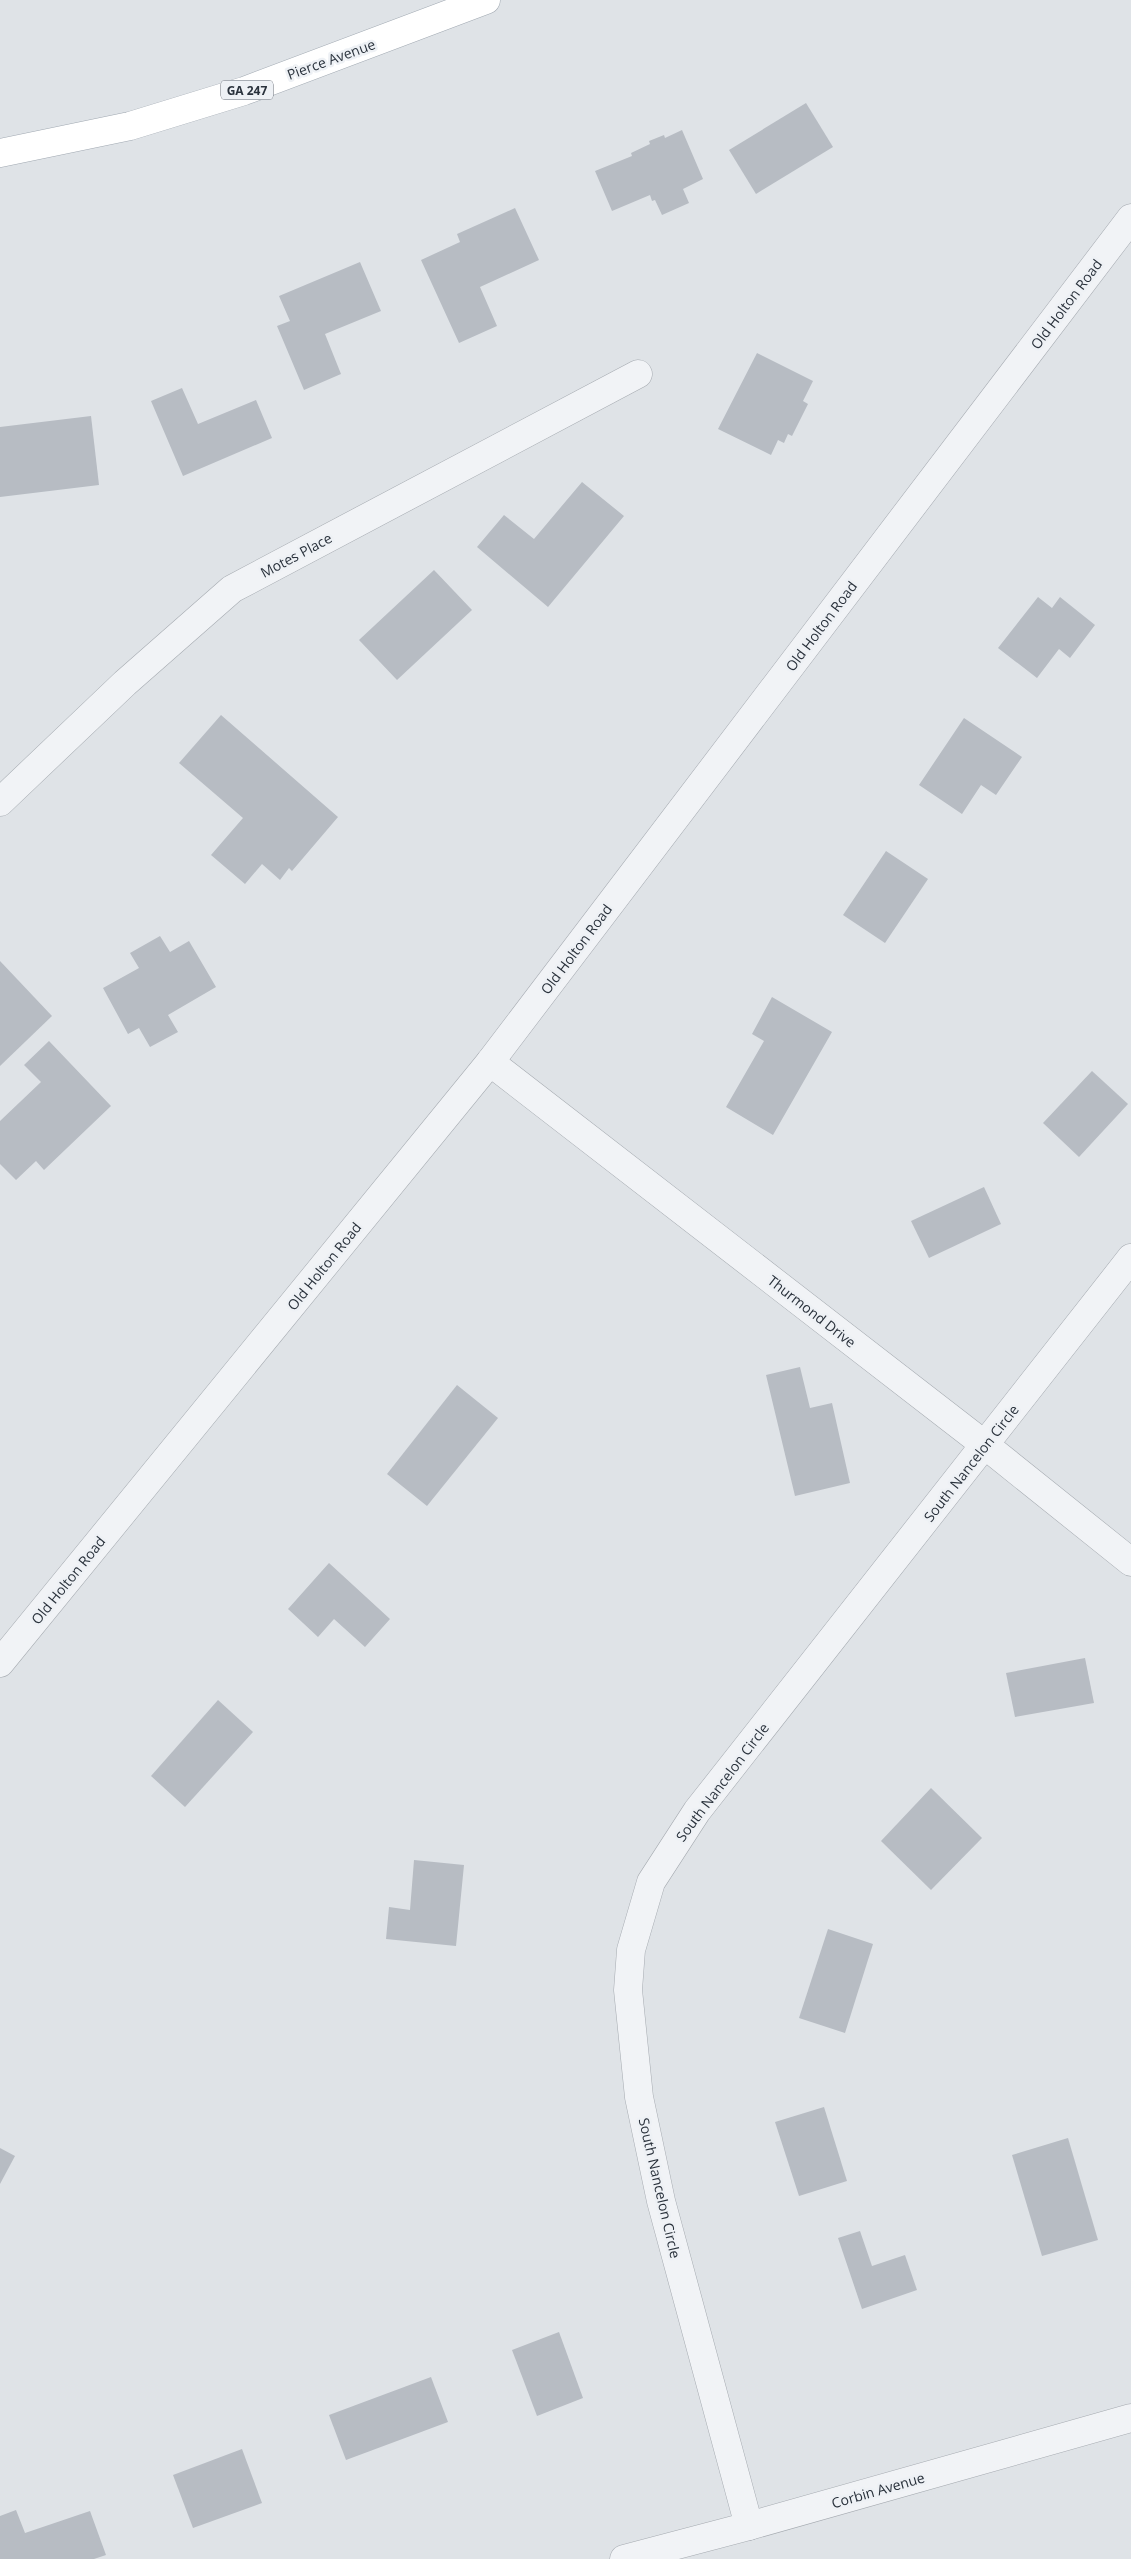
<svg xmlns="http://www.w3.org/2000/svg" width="1131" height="2559" font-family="'Open Sans',sans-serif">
<rect width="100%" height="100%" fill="#dfe3e7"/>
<g fill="#b7bcc3">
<polygon points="806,103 833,147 756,194 729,150"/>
<polygon points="682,130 703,179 683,189 689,203 662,215 655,200 652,201 650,195 612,211 595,171 632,156 631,153 650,144 649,141 664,135 665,138"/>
<polygon points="515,208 539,260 480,287 497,326 459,343 421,260 460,242 457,234"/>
<polygon points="360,262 381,311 325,334 341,374 304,390 277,326 290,321 279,296"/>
<polygon points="757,353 813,381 803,401 808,404 792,436 788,434 784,443 778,440 771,455 718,429"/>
<polygon points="182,388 198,424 256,400 272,438 183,476 151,401"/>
<polygon points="91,416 99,485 0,497 0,427"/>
<polygon points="582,482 624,516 548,607 477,547 504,515 534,539"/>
<polygon points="434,570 472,610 397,680 359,640"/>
<polygon points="1038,597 1052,608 1060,597 1095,625 1070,658 1059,649 1037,678 998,648"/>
<polygon points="221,715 338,817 292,871 289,868 280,880 262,864 245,884 211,855 243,818 179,763"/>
<polygon points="964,718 1022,757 996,795 981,785 962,814 919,785"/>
<polygon points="886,851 928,879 885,943 843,915"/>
<polygon points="160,936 170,952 189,941 216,987 168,1015 178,1032 150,1047 139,1028 128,1034 103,988 139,968 130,953"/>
<polygon points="0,961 52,1016 0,1066"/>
<polygon points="772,997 832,1032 773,1135 726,1107 764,1041 752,1034"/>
<polygon points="49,1041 111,1106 44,1170 36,1161 16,1180 0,1164 0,1121 41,1082 24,1065"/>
<polygon points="1092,1071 1128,1104 1079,1157 1043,1123"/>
<polygon points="984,1187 1001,1224 929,1258 911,1221"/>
<polygon points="800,1367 810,1408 832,1403 850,1483 795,1496 766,1375"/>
<polygon points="457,1385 498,1418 427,1506 387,1474"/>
<polygon points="329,1563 390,1619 365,1647 334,1619 318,1637 288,1609"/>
<polygon points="1085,1658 1094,1703 1015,1717 1006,1673"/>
<polygon points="218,1700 253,1732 185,1807 151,1776"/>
<polygon points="931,1788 982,1838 931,1890 881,1841"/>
<polygon points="414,1860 464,1865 456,1946 386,1939 389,1907 410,1910"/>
<polygon points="828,1929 873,1944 845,2033 799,2018"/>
<polygon points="824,2107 847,2181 799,2196 775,2122"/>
<polygon points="1068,2138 1098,2240 1042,2256 1012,2155"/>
<polygon points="0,2148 15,2156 0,2184"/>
<polygon points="860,2231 872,2266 905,2255 917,2290 862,2309 838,2238"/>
<polygon points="559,2332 583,2398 537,2416 512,2350"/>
<polygon points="431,2377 448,2422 346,2460 329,2415"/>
<polygon points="242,2449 262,2503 193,2528 173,2475"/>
<polygon points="16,2510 25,2533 90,2511 106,2555 94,2559 0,2559 0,2516"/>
</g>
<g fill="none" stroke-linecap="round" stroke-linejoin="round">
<g stroke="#a5aab0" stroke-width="29">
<g id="minor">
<polyline points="0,802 125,683 232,589 638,374"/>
<polyline points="490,1062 985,1445 1131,1562"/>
<polyline points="0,1663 490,1062 1131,218"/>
<polyline points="749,2526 661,2201 639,2097 628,1990 631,1950 651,1882 697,1811 1131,1258"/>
<polyline points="624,2559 749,2526 1131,2418"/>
</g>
</g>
<g stroke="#a0a8b1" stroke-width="29">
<polyline id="major" points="0,153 130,126 244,91 486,0"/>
</g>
<use href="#minor" stroke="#f1f3f6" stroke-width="28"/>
<use href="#major" stroke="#fff" stroke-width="28"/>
</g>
<g text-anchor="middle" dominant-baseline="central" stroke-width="5" stroke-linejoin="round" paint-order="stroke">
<rect fill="#eef1f5" stroke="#656b74" stroke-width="1" x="221" y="80.5" width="52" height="19" rx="4"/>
<g font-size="12" font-weight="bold" fill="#2a323c">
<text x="247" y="90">GA 247</text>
</g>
<g font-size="14" fill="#2a323c" stroke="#eef1f5">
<text transform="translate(331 59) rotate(-20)">Pierce Avenue</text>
<text transform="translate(1066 304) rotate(-53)">Old Holton Road</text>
<text transform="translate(296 555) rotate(-28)">Motes Place</text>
<text transform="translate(821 626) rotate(-53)">Old Holton Road</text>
<text transform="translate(576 949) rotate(-53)">Old Holton Road</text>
<text transform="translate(324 1266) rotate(-51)">Old Holton Road</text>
<text transform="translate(812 1311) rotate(38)">Thurmond Drive</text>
<text transform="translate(971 1463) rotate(-52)">South Nancelon Circle</text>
<text transform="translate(68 1580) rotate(-51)">Old Holton Road</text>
<text transform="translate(722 1782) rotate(-53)">South Nancelon Circle</text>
<text transform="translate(660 2188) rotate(77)">South Nancelon Circle</text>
<text transform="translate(878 2490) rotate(-16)">Corbin Avenue</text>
</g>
</g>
</svg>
